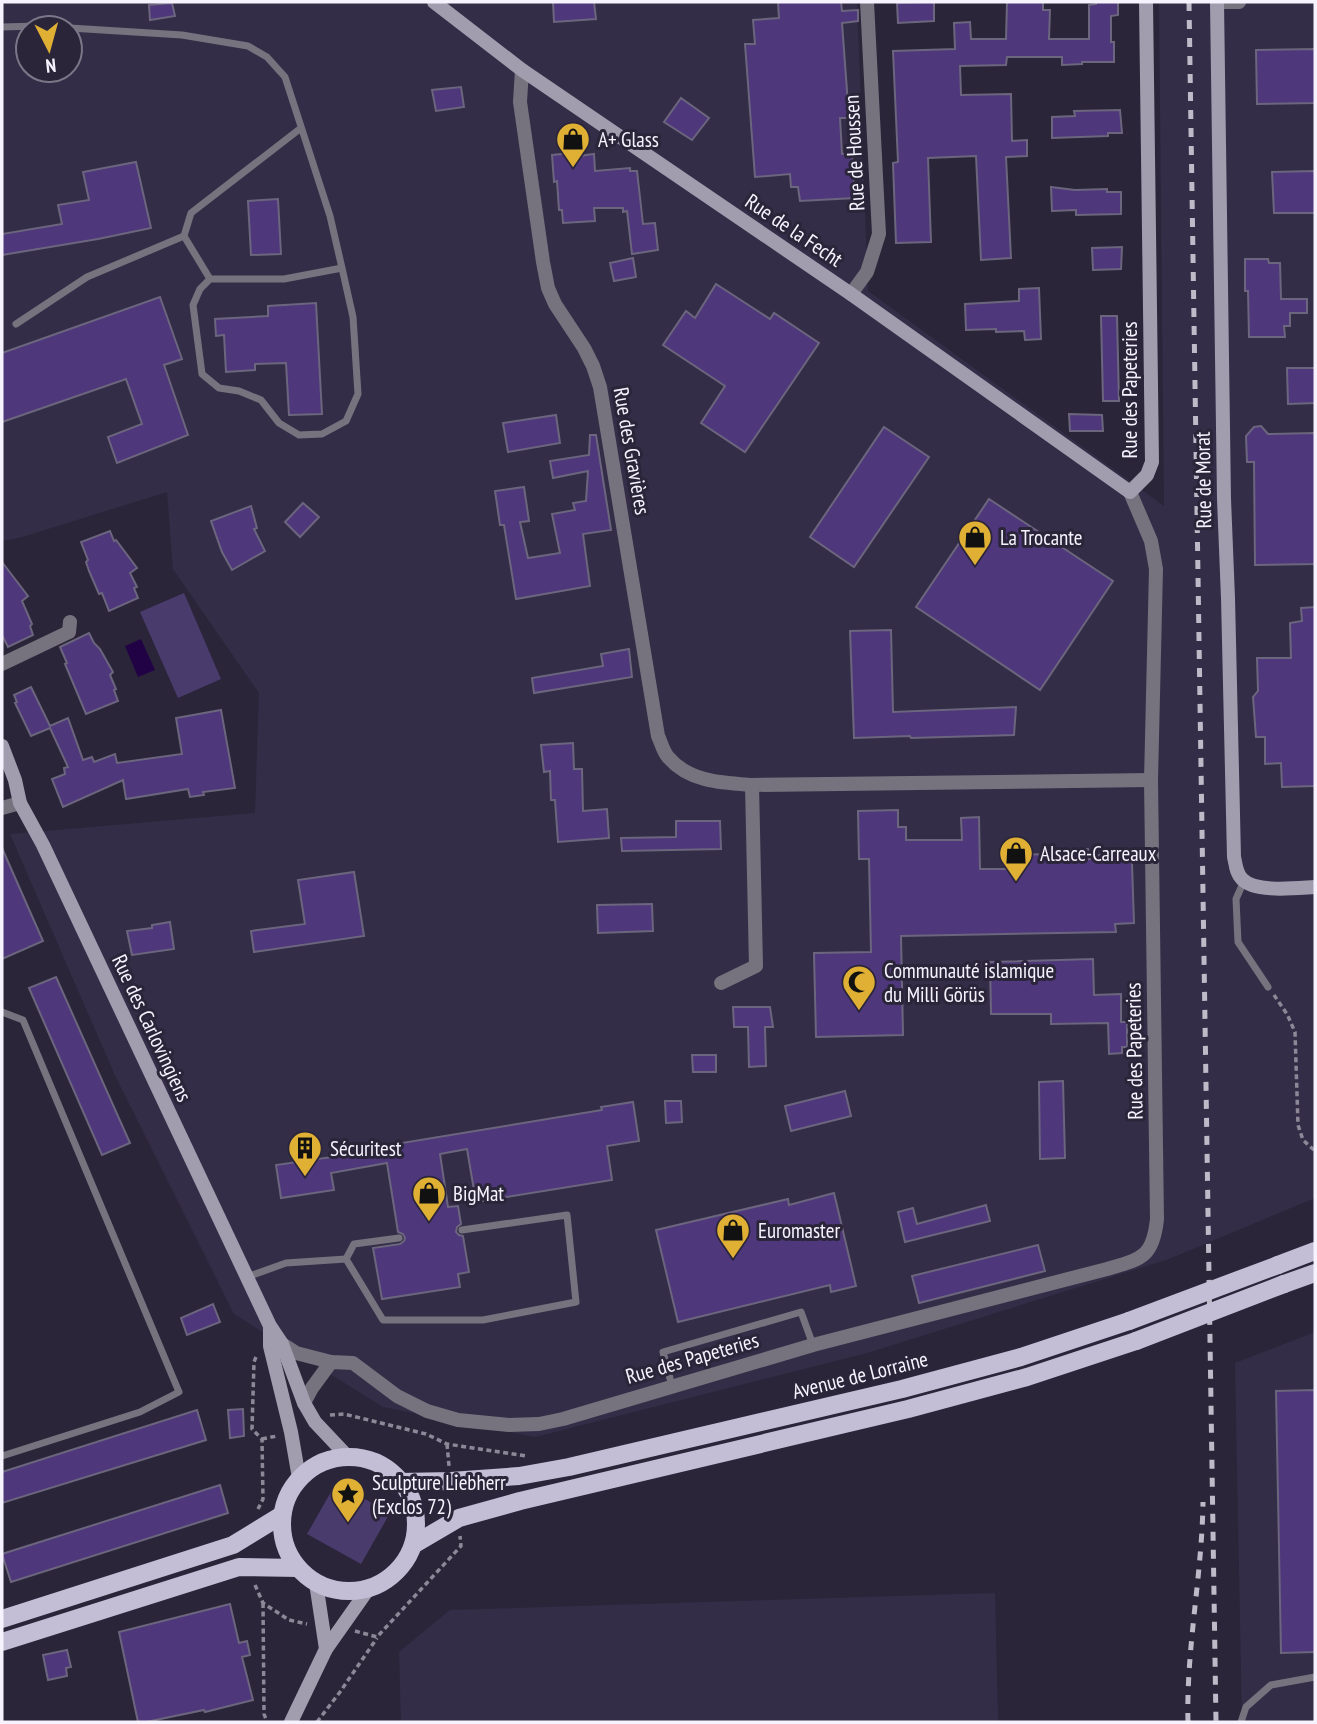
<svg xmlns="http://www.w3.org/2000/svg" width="1317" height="1724" font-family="'PT Sans Narrow',sans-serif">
<rect width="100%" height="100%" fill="#2b253a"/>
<g fill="#342d47" fill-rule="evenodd">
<path d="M2,2H857L868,291L1164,506L1159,2H1315V1198L1169,1259L867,1353L535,1437L383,1407L234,1314L114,1073L10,834L255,813L259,693L173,569L167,492L19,538L2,541ZM28,28H70V70H28Z"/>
<polygon points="1315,1332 1315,1722 1242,1722 1235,1363"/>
<polygon points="995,1593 998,1722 401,1722 399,1652 450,1610"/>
</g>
<g fill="#4a3b6d">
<polygon points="184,593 221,679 178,698 140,612"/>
<polygon points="336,1483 390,1513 361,1564 307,1534"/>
</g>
<polygon fill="#210345" points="141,639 155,670 138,677 125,646"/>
<g fill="#4e377b" stroke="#6b657d" stroke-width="2">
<polygon points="553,2 594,2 596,19 554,22"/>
<polygon points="778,2 841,2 842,11 858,10 858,21 842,23 849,118 840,118 842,154 852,153 855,198 800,201 798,187 791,187 790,174 755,177 745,44 755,44 753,20 779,18"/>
<polygon points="934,2 934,21 898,23 897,3"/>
<polygon points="1007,2 1043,2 1043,10 1050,10 1049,39 1089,39 1089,5 1096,4 1096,2 1118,2 1118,15 1111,16 1111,42 1114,42 1114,62 1082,62 1082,64 1062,65 1062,57 1007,57 1006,65 960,66 961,95 1011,94 1012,141 1027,140 1027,156 1006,157 1011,258 981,260 976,156 928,158 931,242 896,243 893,163 898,162 893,51 955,49 954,23 970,22 971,39 1006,39"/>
<polygon points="172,3 175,16 150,20 149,5"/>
<polygon points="1315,49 1315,103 1257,104 1256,50"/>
<polygon points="461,87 464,107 436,111 432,90"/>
<polygon points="681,98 709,118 692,140 664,122"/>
<polygon points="1120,110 1122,133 1108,133 1108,136 1052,138 1052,117 1075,116 1074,111"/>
<polygon points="572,153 572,157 594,154 595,171 630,168 630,171 637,171 643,224 655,223 658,250 632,254 627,211 623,212 623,208 594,208 595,221 563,223 562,210 559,210 557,181 554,182 552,155"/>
<polygon points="136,162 151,228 98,239 2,255 2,234 62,224 58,205 89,200 83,172"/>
<polygon points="1315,171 1315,213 1274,213 1272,172"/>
<polygon points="1051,187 1075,190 1107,189 1107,192 1121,192 1121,214 1076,215 1076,210 1052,211"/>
<polygon points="278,199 281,254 251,255 248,201"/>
<polygon points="1122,247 1121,269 1093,270 1092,248"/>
<polygon points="633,258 636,277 614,281 610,263"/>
<polygon points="1245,259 1268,259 1269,263 1280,263 1281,299 1307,299 1307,313 1290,313 1290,326 1284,326 1285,337 1249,337 1248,291 1245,291"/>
<polygon points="716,284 770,319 774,313 819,343 745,452 701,423 725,386 663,345 686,311 695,318"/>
<polygon points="1039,288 1041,339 1025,340 1024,331 996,332 996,329 966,330 965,304 1019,301 1019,289"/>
<polygon points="160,297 182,359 164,365 188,435 117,463 108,437 142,424 126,379 2,422 2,353"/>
<polygon points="316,303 322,414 289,415 286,363 255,364 255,370 226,372 224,335 216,336 215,319 268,316 268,306"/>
<polygon points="1101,316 1117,316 1119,401 1103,401"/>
<polygon points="1287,368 1315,368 1315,403 1288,404"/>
<polygon points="1069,414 1102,415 1103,431 1070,431"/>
<polygon points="556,415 560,443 508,452 503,423"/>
<polygon points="1261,426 1268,434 1315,433 1315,564 1255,565 1254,462 1247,462 1246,436 1254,427"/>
<polygon points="884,427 929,457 854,567 810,537"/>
<polygon points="590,435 596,435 611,530 583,534 590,586 516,599 504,525 500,525 495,491 524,487 529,521 520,522 528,558 560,553 552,514 575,510 573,503 586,501 588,471 553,478 550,461 589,455"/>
<polygon points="989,499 1113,581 1040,690 916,607"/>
<polygon points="303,503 319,517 300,537 285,522"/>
<polygon points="251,506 257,528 254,529 265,551 232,570 222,552 211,521"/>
<polygon points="110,531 114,541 116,540 137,568 130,573 137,587 134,588 138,598 109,611 102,593 99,594 89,571 86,562 88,560 81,542"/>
<polygon points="2,562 28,596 22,601 32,624 30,626 33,635 8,647 2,635"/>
<polygon points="1315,607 1315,786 1282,787 1281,763 1265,764 1265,737 1256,737 1253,697 1258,691 1257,658 1291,658 1290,623 1302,621 1301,608"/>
<polygon points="891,630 893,712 1016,707 1014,735 911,738 910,736 854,738 850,631"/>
<polygon points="89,633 94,643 100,649 113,672 110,675 116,689 114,690 118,701 86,714 65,664 67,663 60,647"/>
<polygon points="629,649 632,677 534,693 532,678 603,666 601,654"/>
<polygon points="31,687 50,726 68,718 83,760 92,757 94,762 115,754 117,763 182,754 176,718 221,710 235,788 203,792 204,795 190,797 188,789 126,799 123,780 63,807 52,779 65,774 64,768 68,767 50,728 31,736 15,703 17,702 14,695"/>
<polygon points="573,743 574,769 582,769 583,811 607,809 609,838 558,842 555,800 551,800 550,771 544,772 541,745"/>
<polygon points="898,810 898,827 906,827 906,840 962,840 961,818 979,817 980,869 1010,869 1009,855 1055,854 1055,850 1088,849 1089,859 1113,850 1120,850 1130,858 1132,864 1134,923 1115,924 1116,932 901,936 903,1035 816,1037 814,953 871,952 869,859 859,859 858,811"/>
<polygon points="676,821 720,821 721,849 622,851 621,838 676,837"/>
<polygon points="2,848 43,941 2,959"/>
<polygon points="354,872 364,936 254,952 251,931 305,924 298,880"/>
<polygon points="652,904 653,931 598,933 597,905"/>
<polygon points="170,922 174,949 132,955 127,931 152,928 152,925"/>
<polygon points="1093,959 1094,995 1121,994 1121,1022 1127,1022 1127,1047 1122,1047 1122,1053 1109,1054 1108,1023 1051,1024 1051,1014 991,1014 990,962"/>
<polygon points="56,977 130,1143 102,1155 29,988"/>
<polygon points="733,1007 770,1007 773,1027 765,1027 766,1066 749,1067 748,1027 734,1027"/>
<polygon points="692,1055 716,1055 716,1072 693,1072"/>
<polygon points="1063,1081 1065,1158 1040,1159 1039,1082"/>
<polygon points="845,1091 851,1116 791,1131 785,1106"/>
<polygon points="665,1101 681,1101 682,1122 666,1123"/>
<polygon points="633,1102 639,1141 607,1146 612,1180 476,1202 467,1149 440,1154 448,1207 458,1206 461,1224 457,1227 456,1232 459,1235 463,1236 469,1272 458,1274 460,1287 382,1299 373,1248 400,1244 404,1241 405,1238 403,1234 398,1232 387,1163 331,1173 334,1190 281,1198 276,1165 353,1154 353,1151 602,1110 601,1107"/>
<polygon points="834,1193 856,1286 831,1292 830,1285 678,1322 656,1230 788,1199 789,1205"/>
<polygon points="986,1205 990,1221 905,1242 898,1212 913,1208 917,1224"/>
<polygon points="1038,1245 1045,1271 919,1303 912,1276"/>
<polygon points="213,1304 220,1322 187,1335 181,1318"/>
<polygon points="1315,1390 1315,1652 1281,1653 1276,1391"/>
<polygon points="243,1409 244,1436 230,1438 228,1410"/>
<polygon points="197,1410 206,1440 2,1503 2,1472"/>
<polygon points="220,1485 228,1513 11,1582 2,1554"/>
<polygon points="230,1604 239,1643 247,1641 250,1655 242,1657 253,1700 205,1712 204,1710 146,1722 138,1722 119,1632"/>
<polygon points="67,1650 71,1667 66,1668 67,1676 48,1680 43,1655"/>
</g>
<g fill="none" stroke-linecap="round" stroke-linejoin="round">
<g stroke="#8d8898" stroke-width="3.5" stroke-dasharray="5 3.5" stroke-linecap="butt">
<polyline points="1274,995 1287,1014 1295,1032 1298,1125 1303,1140 1315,1151"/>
<polyline points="256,1357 254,1362 252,1429 262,1439 263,1499 258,1509"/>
<polyline points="330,1415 344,1414 426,1434 447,1444 526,1456"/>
<polyline points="262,1439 277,1436"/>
<polyline points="447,1444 449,1466"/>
<polyline points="255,1585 263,1603 289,1620 307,1624"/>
<polyline points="263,1603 264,1714 267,1722"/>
<polyline points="355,1631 377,1637 461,1546 460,1536"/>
<polyline points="317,1722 340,1692 377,1638"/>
</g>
<g stroke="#76737e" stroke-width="7">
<polyline points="2,27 38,26 66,28"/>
<polyline points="70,28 182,35 248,46 267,57 285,77 330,216 342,268 353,317 358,394 346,421 322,434 299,435 279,423 261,400 239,391 219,388 202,374 193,305 200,289 210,279 284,279 342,268"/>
<polyline points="210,279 184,236 191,213 301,128"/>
<polyline points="16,324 87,277 184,236"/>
<polyline points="1244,881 1236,899 1238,942 1268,987"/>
<polyline points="2,1012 23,1020 179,1392 140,1412 2,1456"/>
<polyline points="346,1259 354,1244 399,1238"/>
<polyline points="247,1277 286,1263 346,1259 383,1320 483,1320 576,1302 567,1215 462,1230"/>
<polyline points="672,1386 663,1352 801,1312 813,1345"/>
<polyline points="1241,1722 1246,1707 1271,1685 1315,1677"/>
</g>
<g stroke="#76737e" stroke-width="14">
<polyline points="1217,2 1239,2"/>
<path d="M522,70L520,102L543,262L548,288L555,304L584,348L593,366L600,387L658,736C661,742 663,751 668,757C689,782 722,783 752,785L1151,780"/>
<polyline points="851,294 867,272 879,234 867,2"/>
<polyline points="2,664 69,632 70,622"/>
<polyline points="2,808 20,803"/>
<polyline points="721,983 756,966 752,785"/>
<path d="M282,1344L296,1353L331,1362L353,1363L397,1396L427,1411L458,1420L509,1425L539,1424L563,1419L813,1345L1107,1269C1141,1259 1153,1258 1157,1219L1151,780L1156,569L1151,541L1130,492"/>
<polyline points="304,1403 312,1388 331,1362"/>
</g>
<g stroke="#a19daf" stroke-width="14">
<polyline points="434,2 522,70 851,294 1130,492 1147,475 1152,462 1146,2"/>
<path d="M1217,2L1224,499L1228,598L1234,857C1236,865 1236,873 1242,879C1255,893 1296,888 1315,887"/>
<polyline points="2,746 15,780 20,803 43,845 270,1326 282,1344 304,1403 315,1422 348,1457"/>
<polyline points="270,1327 270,1346 291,1432 299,1478"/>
<polyline points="316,1583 326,1649"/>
<polyline points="291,1722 326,1649 369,1588"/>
</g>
<g stroke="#c3bed5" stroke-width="18">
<polyline points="1278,1265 1315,1251"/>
<polyline points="1284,1284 1315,1273"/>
<circle cx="349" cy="1524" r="67"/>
<polyline points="401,1482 451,1481 519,1476 569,1467 902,1389 1021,1357 1129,1321"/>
<polyline points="413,1545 459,1518 520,1501 908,1409 1027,1377 1136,1341"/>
<polyline points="2,1619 233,1545 282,1515"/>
<polyline points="2,1642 239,1567 298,1568"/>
</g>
<g stroke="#bebac8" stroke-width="5" stroke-dasharray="9 9" stroke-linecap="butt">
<polyline points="1189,2 1216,1722"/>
<path d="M1188,1722C1186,1649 1202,1576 1203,1502"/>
</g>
<g stroke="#c3bed5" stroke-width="18">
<polyline points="1129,1321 1278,1265"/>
<polyline points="1136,1341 1284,1284"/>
</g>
</g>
<defs>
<g id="shop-pin" transform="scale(1.75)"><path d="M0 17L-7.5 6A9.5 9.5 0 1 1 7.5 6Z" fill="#e0b034" stroke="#2b253a"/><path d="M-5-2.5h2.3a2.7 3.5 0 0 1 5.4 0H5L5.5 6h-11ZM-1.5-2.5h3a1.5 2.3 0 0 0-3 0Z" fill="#111"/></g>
<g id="mosque-pin" transform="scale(1.75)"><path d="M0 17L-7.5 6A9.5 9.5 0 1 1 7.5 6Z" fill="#e0b034" stroke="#2b253a"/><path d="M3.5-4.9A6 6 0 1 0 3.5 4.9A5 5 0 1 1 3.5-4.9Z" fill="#111"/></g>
<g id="building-pin" transform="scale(1.75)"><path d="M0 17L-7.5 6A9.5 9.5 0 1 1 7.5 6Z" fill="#e0b034" stroke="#2b253a"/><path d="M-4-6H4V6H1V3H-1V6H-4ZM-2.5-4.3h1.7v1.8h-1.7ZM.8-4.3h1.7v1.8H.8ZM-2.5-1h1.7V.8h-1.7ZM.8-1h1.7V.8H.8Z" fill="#111"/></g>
<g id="sight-pin" transform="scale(1.75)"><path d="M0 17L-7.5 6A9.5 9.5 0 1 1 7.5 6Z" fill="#e0b034" stroke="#2b253a"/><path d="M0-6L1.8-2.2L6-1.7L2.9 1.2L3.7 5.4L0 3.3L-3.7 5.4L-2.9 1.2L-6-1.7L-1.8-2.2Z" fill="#111"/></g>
</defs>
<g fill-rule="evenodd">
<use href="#shop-pin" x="573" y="139"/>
<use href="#shop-pin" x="975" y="537"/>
<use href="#shop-pin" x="1016" y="853"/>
<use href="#mosque-pin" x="859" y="982"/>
<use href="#building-pin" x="305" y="1148"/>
<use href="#shop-pin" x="429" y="1193"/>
<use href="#shop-pin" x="733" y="1230"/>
<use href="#sight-pin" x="348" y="1494"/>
</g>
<g text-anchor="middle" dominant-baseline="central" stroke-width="6" stroke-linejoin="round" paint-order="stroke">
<g font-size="21" fill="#f6f3fe" stroke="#2b253a" text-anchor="start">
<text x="598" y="139">A+ Glass</text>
<text x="1000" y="537">La Trocante</text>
<text x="1040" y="853">Alsace-Carreaux</text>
<text x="884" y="970">Communauté islamique<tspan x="884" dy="24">du Milli Görüs</tspan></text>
<text x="330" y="1148">Sécuritest</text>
<text x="453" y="1193">BigMat</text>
<text x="758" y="1230">Euromaster</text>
<text x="372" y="1482">Sculpture Liebherr<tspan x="372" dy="24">(Exclos 72)</tspan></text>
</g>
<g font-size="21" fill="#f6f3fe" stroke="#2b253a">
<text transform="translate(854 153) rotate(-93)">Rue de Houssen</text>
<text transform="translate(794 230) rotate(34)">Rue de la Fecht</text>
<text transform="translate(1129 390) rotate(-90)">Rue des Papeteries</text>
<text transform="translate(632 451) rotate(80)">Rue des Gravières</text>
<text transform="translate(1203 480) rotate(-91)">Rue de Morat</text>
<text transform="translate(152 1028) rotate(65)">Rue des Carlovingiens</text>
<text transform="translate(1134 1051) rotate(-91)">Rue des Papeteries</text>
<text transform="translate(692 1358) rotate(-16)">Rue des Papeteries</text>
<text transform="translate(860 1375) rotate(-14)">Avenue de Lorraine</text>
</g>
</g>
<rect width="1317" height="1724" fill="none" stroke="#f6f3fe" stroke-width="7"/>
<g transform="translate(49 49) rotate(174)"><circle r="33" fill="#2b253a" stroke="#7c7788" stroke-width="2"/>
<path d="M0-5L12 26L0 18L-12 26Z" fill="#e0b034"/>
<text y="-10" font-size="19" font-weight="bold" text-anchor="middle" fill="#f6f3fe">N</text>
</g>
</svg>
